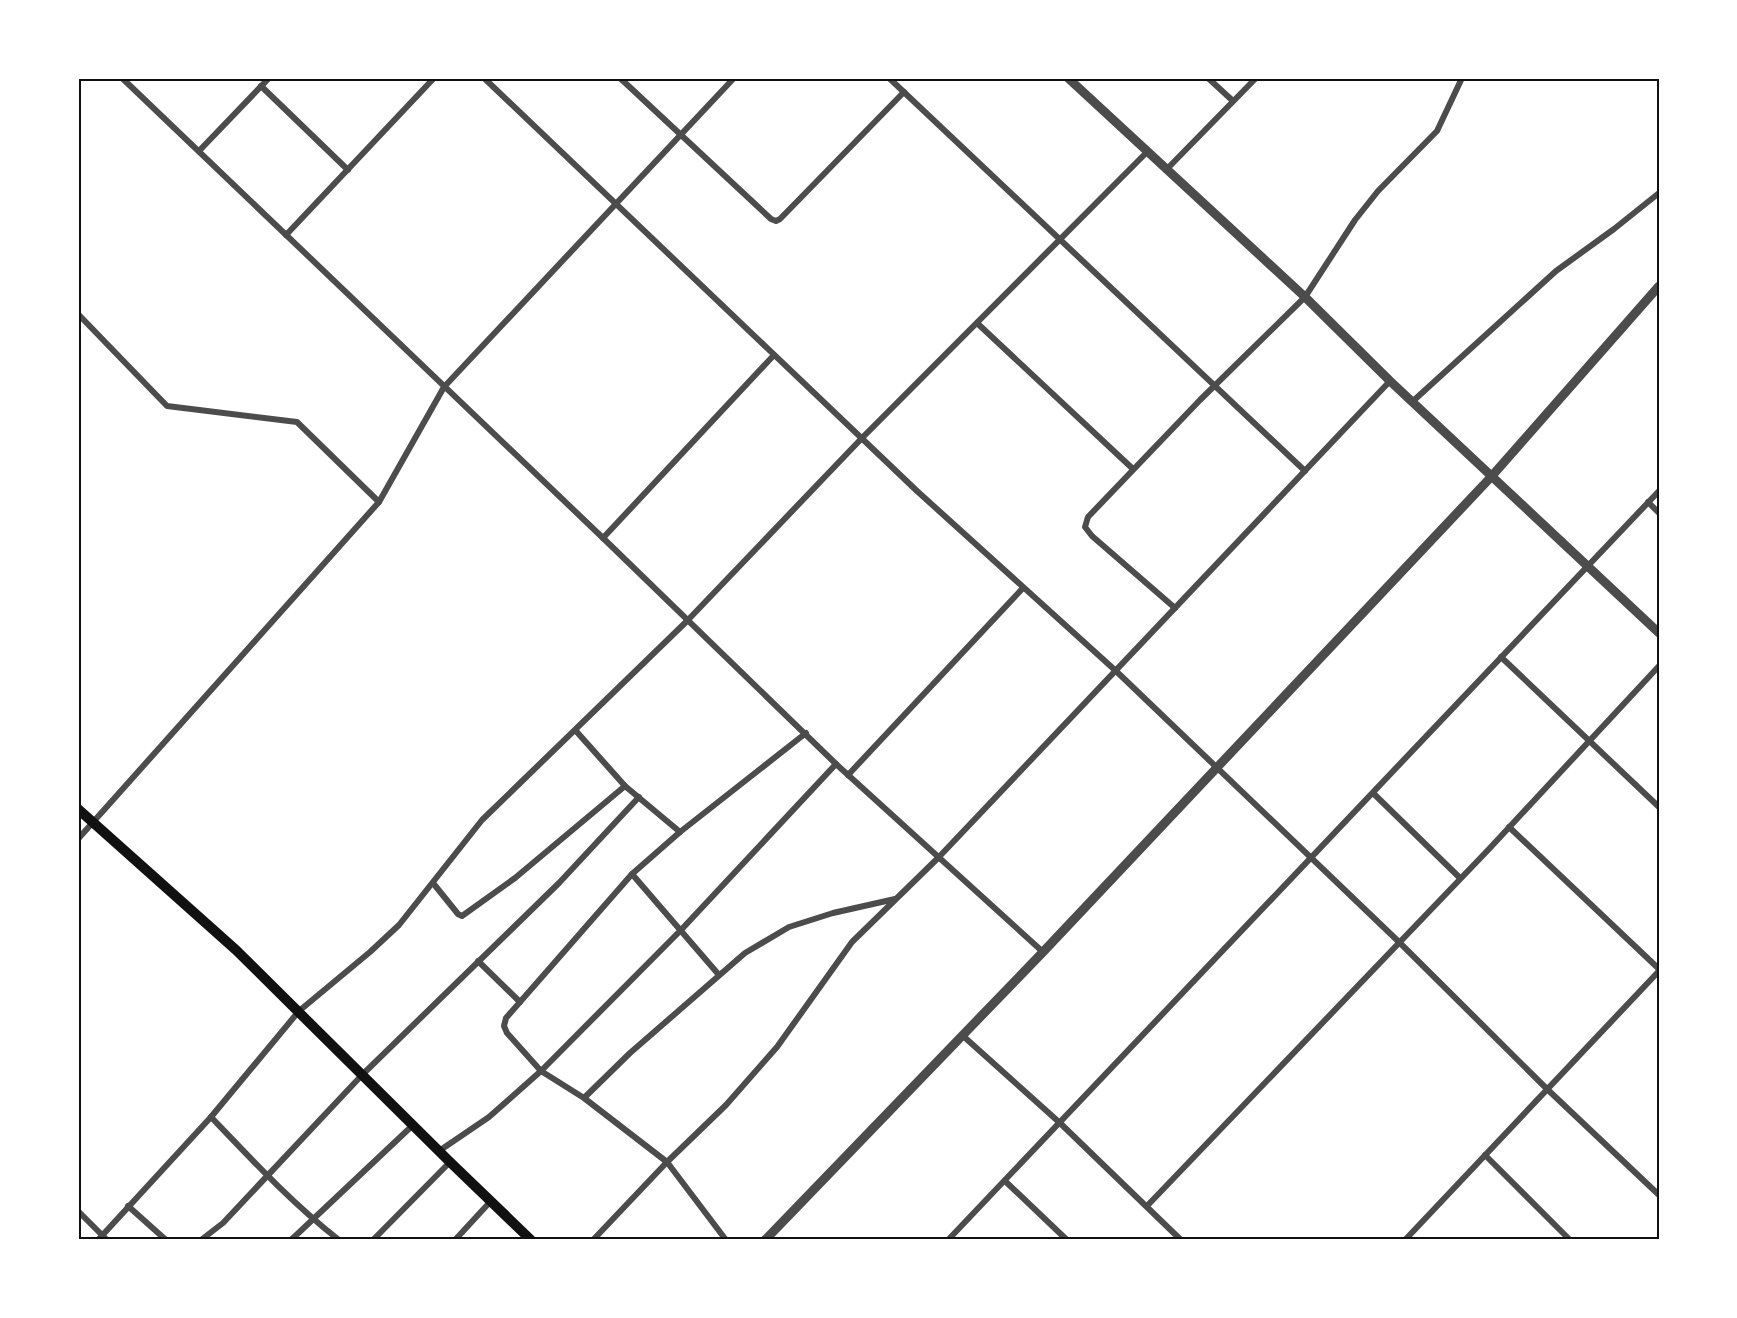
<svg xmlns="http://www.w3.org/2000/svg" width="1737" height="1318" font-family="Manrope,sans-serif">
<rect width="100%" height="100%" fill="#fff"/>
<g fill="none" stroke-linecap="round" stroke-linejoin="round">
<g stroke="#4c4c4c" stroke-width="6">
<polyline points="122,78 603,538 836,764 1043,952"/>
<polyline points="484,78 917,491 1116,671 1399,942 1547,1089 1659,1195"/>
<polyline points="620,78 771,219 776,221 780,219 904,92"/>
<polyline points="889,78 1305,471"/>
<polyline points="1208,78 1233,101"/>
<polyline points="261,86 348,170"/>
<polyline points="199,151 269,78"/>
<polyline points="1166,170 1256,78"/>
<polyline points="286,235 434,78"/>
<polyline points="78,314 167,406 297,422 379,502"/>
<polyline points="977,323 1133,469"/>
<polyline points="1412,402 1556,271 1614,229 1659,193"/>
<polyline points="1648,502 1659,513"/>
<polyline points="603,538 774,355"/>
<polyline points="1175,608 1092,536 1085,527 1088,517 1200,400 1305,297 1355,220 1378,191 1437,131 1462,78"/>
<polyline points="1501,657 1659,807"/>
<polyline points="576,731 625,786 680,832"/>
<polyline points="848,775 1023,588"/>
<polyline points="1373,793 1460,878"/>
<polyline points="1509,827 1659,969"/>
<polyline points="78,839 379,502 444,387 734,78"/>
<polyline points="632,874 719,975"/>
<polyline points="433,883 458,914 462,916 515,878 625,786"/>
<polyline points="478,961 520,1002"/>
<polyline points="962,1035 1060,1123 1181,1240"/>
<polyline points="584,1098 630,1053 745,953 789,927 833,913 895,899"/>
<path d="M211,1117C252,1160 292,1203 339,1240"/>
<polyline points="439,1151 489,1117 541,1071 681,930 836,764"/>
<polyline points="1485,1155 1570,1240"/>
<polyline points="1005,1181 1067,1240"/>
<polyline points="128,1206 166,1240"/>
<polyline points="1147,1206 1489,849 1659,666"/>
<polyline points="78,1211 107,1240"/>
<polyline points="98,1240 211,1117 299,1011 370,952 399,925 482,820 687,621 862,438 1147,152"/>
<polyline points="201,1240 223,1223 362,1075 559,883 639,797"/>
<polyline points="291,1240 413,1125"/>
<polyline points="373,1240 450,1162"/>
<polyline points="455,1240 490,1202"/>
<polyline points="593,1240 667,1162 726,1105 777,1047 852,942 938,858 1390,381"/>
<polyline points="726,1240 667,1162 584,1098 541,1071 507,1033 504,1026 506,1018 632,874 680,832 806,733"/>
<polyline points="948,1240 1659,491"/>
<polyline points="1405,1240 1659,971"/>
</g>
<g stroke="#4c4c4c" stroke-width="9">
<polyline points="1068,78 1305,297 1390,381 1659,633"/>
<polyline points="765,1240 1043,952 1491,477 1659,286"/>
</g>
<polyline stroke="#111" stroke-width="10" points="78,809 236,950 450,1162 531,1240"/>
</g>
<rect width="1737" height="1318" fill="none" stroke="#ffffff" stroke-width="159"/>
<rect x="80" y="80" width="1578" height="1158" fill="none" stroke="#111" stroke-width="2"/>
</svg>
